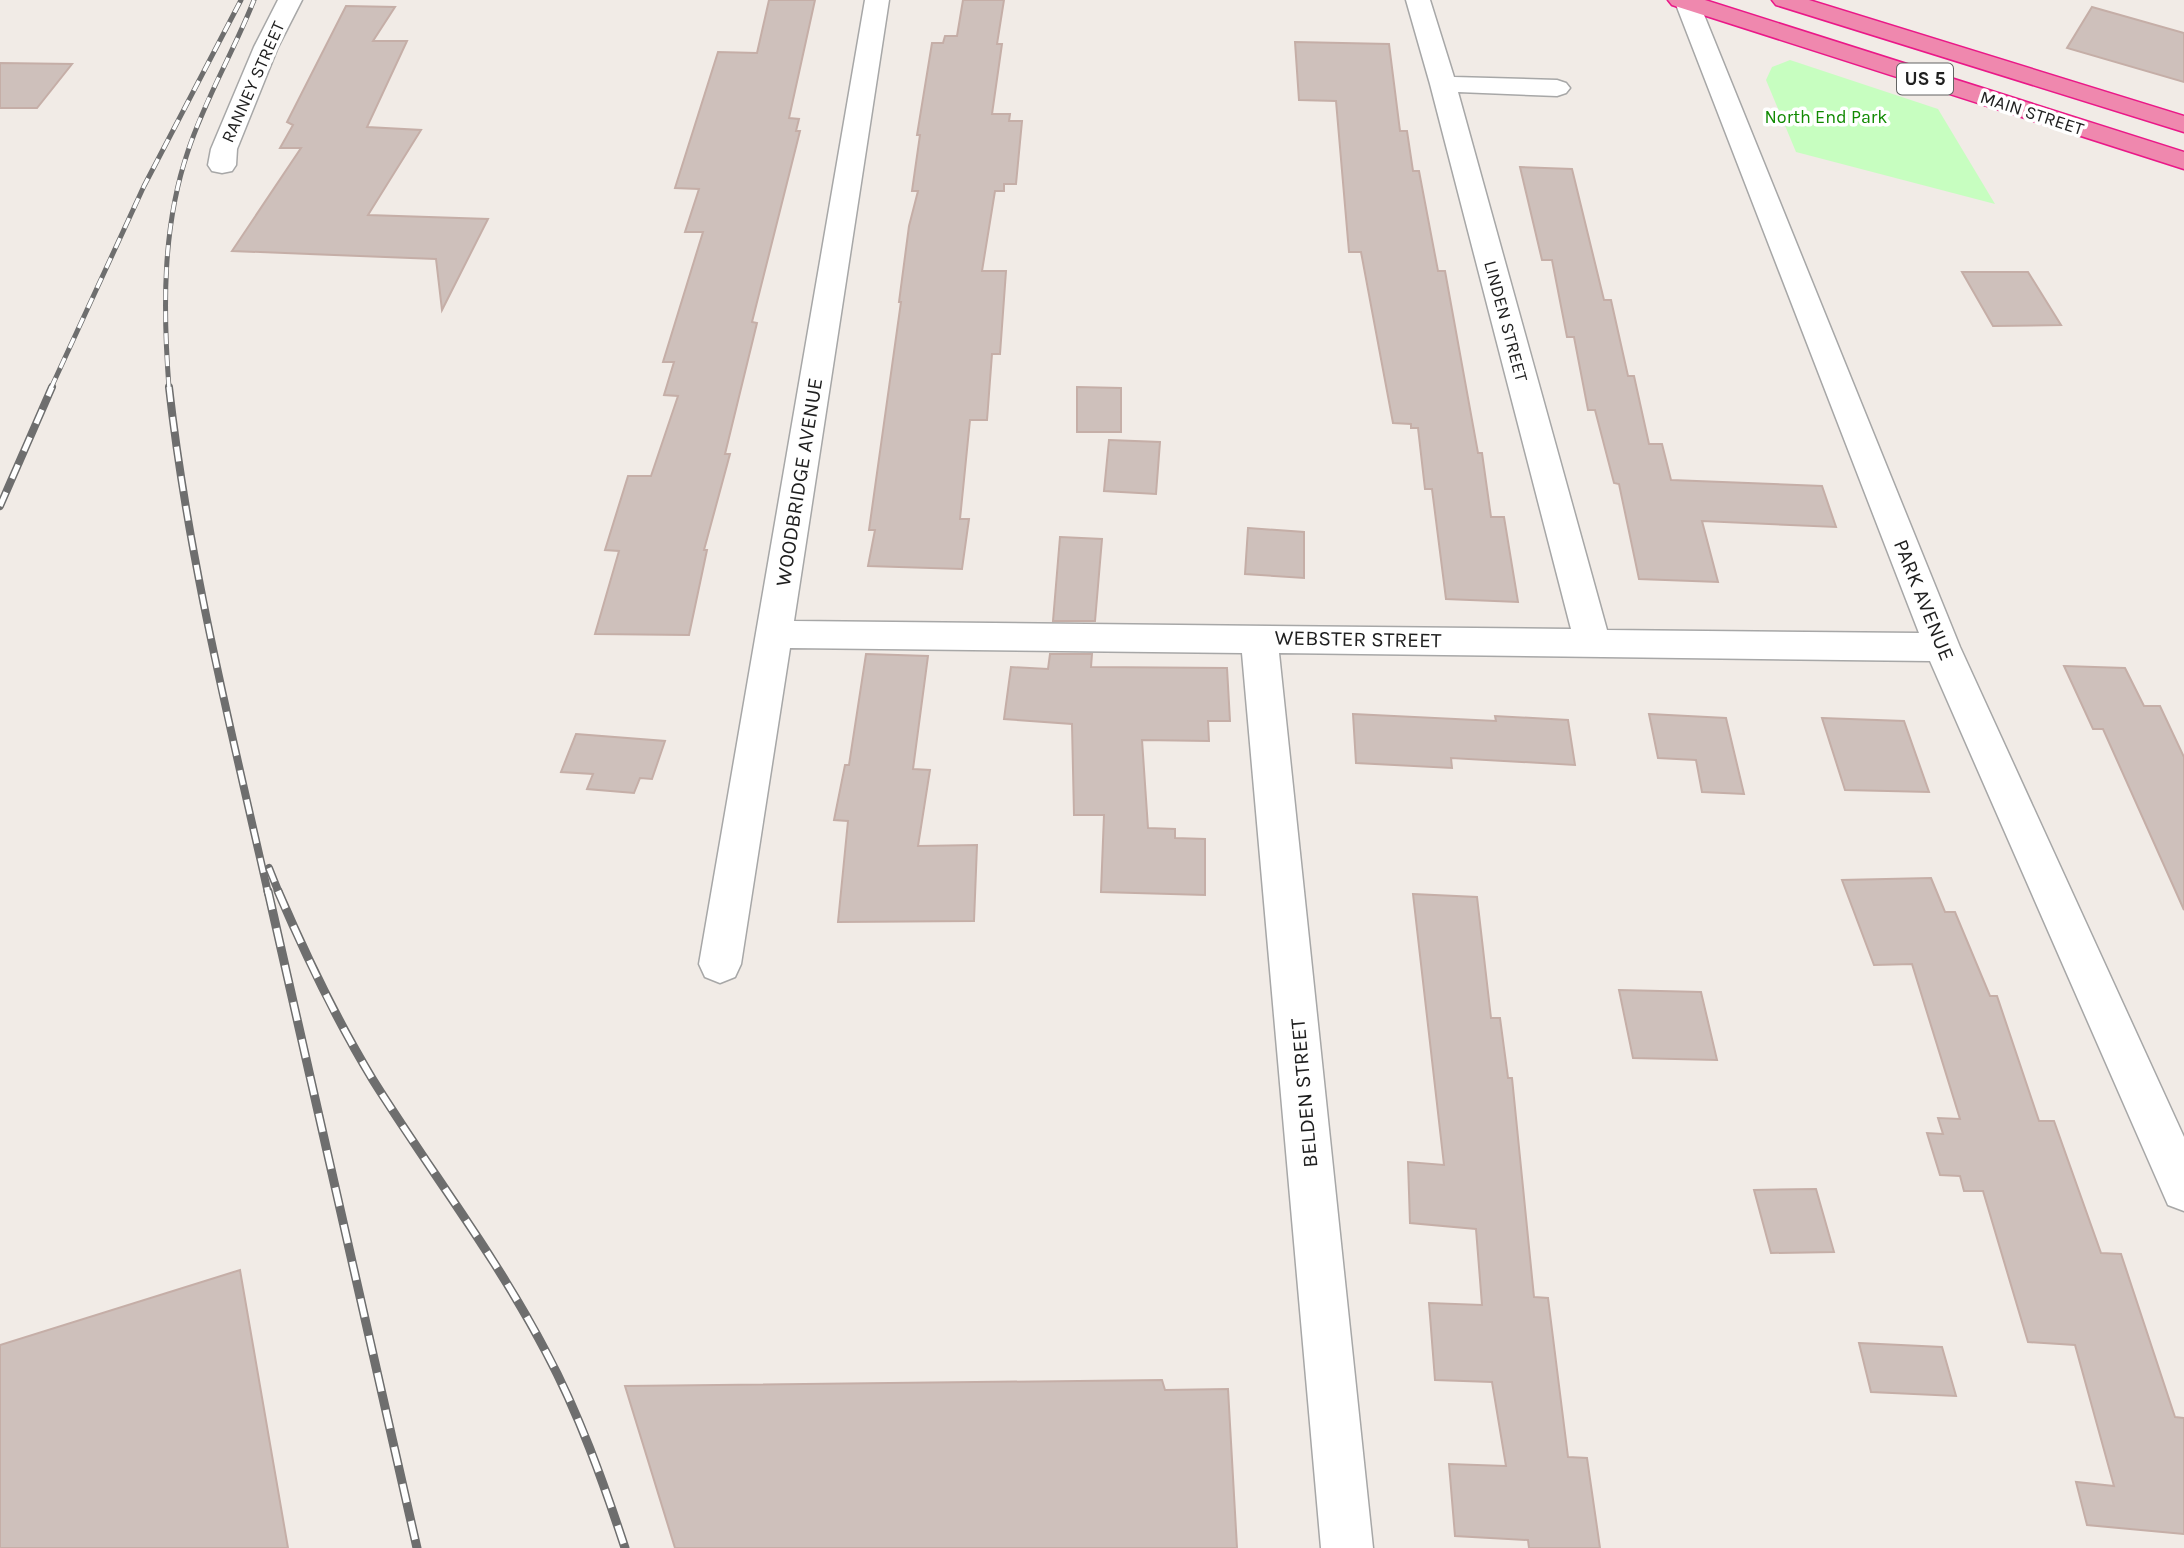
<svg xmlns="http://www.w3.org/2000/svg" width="2184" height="1548" font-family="Karla,sans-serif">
<rect width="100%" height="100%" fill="#f1ebe6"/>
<polygon fill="#c7fec0" points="1790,60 1938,109 1995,204 1796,152 1766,80 1772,67"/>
<g fill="#cec0bb" stroke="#c5aea7" stroke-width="2">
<polygon points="769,0 815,0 789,118 799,119 796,131 800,131 752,322 757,323 725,454 730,454 704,550 707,550 689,635 595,634 619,551 605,550 628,476 651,476 678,396 664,395 674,362 663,362 703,232 685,232 699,189 675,188 718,52 757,53"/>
<polygon points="963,0 1004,0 997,44 1002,44 992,114 1010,114 1009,121 1022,121 1016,184 1004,184 1004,191 995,191 982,271 1006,271 1000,354 992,354 987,420 970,420 960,519 969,519 962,569 868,566 875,530 869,530 901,302 899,302 909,226 918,191 912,191 920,135 917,135 932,43 943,43 945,36 957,36"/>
<polygon points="346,6 395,7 373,41 407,41 367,127 421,130 368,215 488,219 442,310 436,259 232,251 301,148 280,148 293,125 287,122"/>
<polygon points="2092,7 2184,33 2184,82 2067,48"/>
<polygon points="1295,42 1389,44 1400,131 1407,131 1413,171 1419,171 1438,271 1445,271 1478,453 1482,453 1491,517 1504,517 1518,602 1446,599 1432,489 1425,489 1418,428 1411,428 1411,424 1393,423 1361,252 1349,252 1336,101 1299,100"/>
<polygon points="0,63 72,64 37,108 0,108"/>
<polygon points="1520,167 1572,169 1604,300 1611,300 1628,376 1634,376 1649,444 1662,444 1671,480 1822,486 1836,527 1702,521 1718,582 1639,579 1619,484 1614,483 1595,410 1588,410 1574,337 1567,337 1552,260 1542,260"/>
<polygon points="1962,272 2028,272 2061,325 1993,326"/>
<polygon points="1077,387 1121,388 1121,432 1077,432"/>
<polygon points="1109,440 1160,442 1156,494 1104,491"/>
<polygon points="1248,528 1304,532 1304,578 1245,574"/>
<polygon points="1060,537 1102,539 1095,621 1053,621"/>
<polygon points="866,654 928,656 913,769 930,770 918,846 977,845 974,921 838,922 848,821 834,820 845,765 849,765"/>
<polygon points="1050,654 1092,654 1091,667 1227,668 1230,721 1208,721 1209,741 1142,740 1148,828 1175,829 1175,838 1205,839 1205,895 1101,892 1104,815 1074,815 1072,724 1004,719 1011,667 1048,669"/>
<polygon points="2064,666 2125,668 2144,706 2160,706 2184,757 2184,910 2103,729 2093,729"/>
<polygon points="1353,714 1496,721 1495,716 1568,720 1575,765 1451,758 1452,768 1356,763"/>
<polygon points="1649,714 1726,718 1744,794 1702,792 1696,760 1658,758"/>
<polygon points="1822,718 1904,721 1929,792 1845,790"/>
<polygon points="576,734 665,741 652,779 640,778 634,793 587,789 593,774 561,772"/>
<polygon points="1931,878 1945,912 1955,912 1990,996 1997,996 2039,1121 2054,1121 2101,1253 2121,1254 2175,1417 2184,1418 2184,1534 2087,1525 2076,1482 2114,1486 2075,1345 2028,1342 1983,1191 1964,1191 1960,1176 1940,1175 1927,1133 1943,1134 1938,1118 1960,1119 1912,964 1874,965 1842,880"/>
<polygon points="1413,894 1477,897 1491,1018 1500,1018 1508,1078 1512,1078 1534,1297 1548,1298 1568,1457 1587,1458 1600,1548 1529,1548 1528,1540 1455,1536 1449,1464 1506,1466 1492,1382 1435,1380 1429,1303 1482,1305 1476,1229 1410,1223 1408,1162 1444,1165"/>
<polygon points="1619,990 1701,992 1717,1060 1633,1058"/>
<polygon points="1816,1189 1834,1252 1771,1253 1754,1190"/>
<polygon points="240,1270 288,1548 0,1548 0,1345"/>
<polygon points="1859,1343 1942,1347 1956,1396 1871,1392"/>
<polygon points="1162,1380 1165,1390 1228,1389 1237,1548 675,1548 625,1386"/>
</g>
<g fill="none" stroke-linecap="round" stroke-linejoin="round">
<g stroke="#a7a7a7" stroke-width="3">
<g id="minor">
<polygon points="278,0 302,0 278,47 237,149 236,165 232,171 222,173 212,171 208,165 211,149 254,47"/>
<polygon points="865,0 889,0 794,621 1571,629 1430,84 1406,0 1430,0 1454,77 1557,80 1566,83 1570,88 1566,93 1557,96 1458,92 1607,630 1919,633 1675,2 1698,0 1960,647 2184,1137 2184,1211 2168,1205 1930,661 1279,653 1373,1548 1321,1548 1242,653 790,648 741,964 735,977 720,983 705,977 699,964"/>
</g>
</g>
<g stroke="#ea1888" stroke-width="3">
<g id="highway">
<polygon points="1668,0 1705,0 2184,152 2184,169 1672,5"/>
<polygon points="1772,0 1809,0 2184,116 2184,132 1776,5"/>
</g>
</g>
<use href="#minor" fill="#fff" fill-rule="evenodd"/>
<use href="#highway" fill="#ef88ae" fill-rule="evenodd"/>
<g stroke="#6e6e6e" stroke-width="5">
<g id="rail-far2">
<polyline points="51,388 144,186 241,0"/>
<path d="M169,388C163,310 162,227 188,151C205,99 234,51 254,0"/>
</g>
</g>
<g stroke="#6e6e6e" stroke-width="8">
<g id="rail-far1">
<path d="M169,387C188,558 230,725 268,893"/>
<polyline points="0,506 52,387"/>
<polyline points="269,868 279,893"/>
</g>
</g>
<g stroke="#6e6e6e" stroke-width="9">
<g id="rail">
<polyline points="268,891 417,1548"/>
<path d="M278,891C306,956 336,1019 373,1080C430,1171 496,1256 546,1352C579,1414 603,1481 625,1548"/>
</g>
</g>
<use href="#rail-far2" stroke="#fff" stroke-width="3.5" stroke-dasharray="11" stroke-linecap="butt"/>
<use href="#rail-far1" stroke="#fff" stroke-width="5" stroke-dasharray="15" stroke-linecap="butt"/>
<use href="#rail" stroke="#fff" stroke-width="6" stroke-dasharray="19" stroke-linecap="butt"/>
</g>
<g text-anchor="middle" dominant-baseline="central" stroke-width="7" stroke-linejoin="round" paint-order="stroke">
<g font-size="18" fill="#202020" stroke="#fff">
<text transform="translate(253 82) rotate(-66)">RANNEY STREET</text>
<text transform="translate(2032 113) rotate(18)">MAIN STREET</text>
<text transform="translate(1506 321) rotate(75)">LINDEN STREET</text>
</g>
<g font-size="18" fill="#118a02" stroke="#fff">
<text x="1826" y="117">North End Park</text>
</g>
<rect fill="#fff" stroke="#636363" stroke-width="2" x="1897" y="63.5" width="56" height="31" rx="5"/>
<g font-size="19" font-weight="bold" fill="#202020">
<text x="1925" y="79">US 5</text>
</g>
<g font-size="21" fill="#202020" stroke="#fff">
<text transform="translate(799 482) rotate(-81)">WOODBRIDGE AVENUE</text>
<text transform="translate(1924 600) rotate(68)">PARK AVENUE</text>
<text transform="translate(1358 639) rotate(1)">WEBSTER STREET</text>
<text transform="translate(1304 1093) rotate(-95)">BELDEN STREET</text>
</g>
</g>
</svg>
